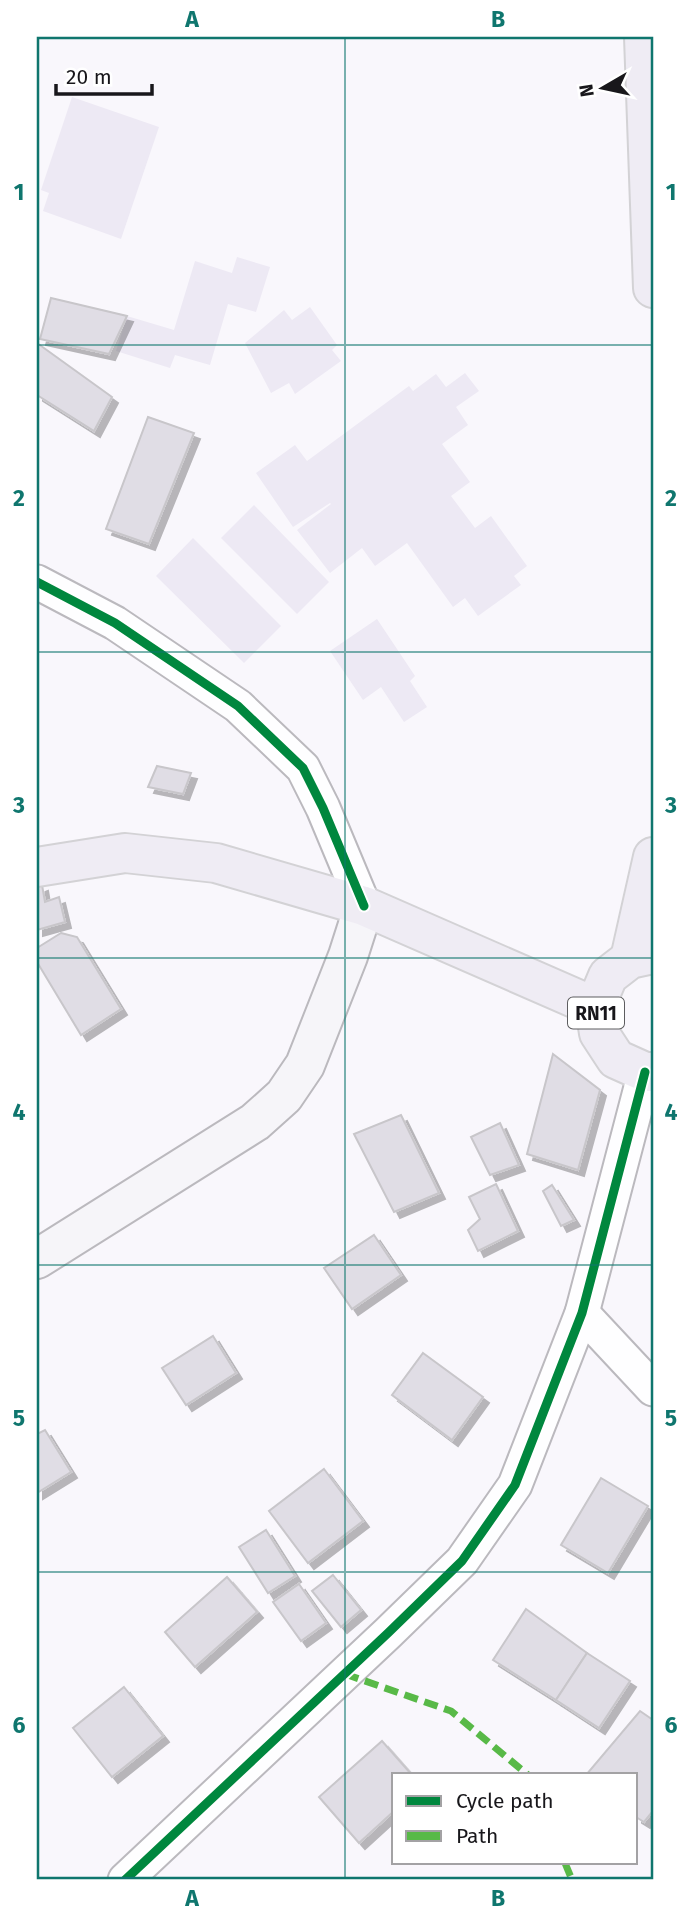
<svg xmlns="http://www.w3.org/2000/svg" width="690" height="1917" font-family="'Fira Sans',sans-serif">
<defs>
<filter id="shadow"><feDropShadow dx="6" dy="6" stdDeviation="0" flood-color="#0004"/></filter>
</defs>
<rect width="100%" height="100%" fill="#f9f7fc"/>
<g fill="#ede9f4">
<polygon points="72,97 159,127 121,239 43,211 49,193 41,190"/>
<polygon points="237,257 270,267 256,312 228,304 210,365 175,355 170,368 116,351 127,316 174,330 195,261 232,273"/>
<polygon points="310,307 337,345 332,350 341,361 295,394 289,383 271,393 245,343 284,310 292,320"/>
<polygon points="465,373 479,391 456,407 468,425 442,444 470,482 451,496 475,528 491,516 527,566 514,576 521,585 478,616 465,598 453,607 407,543 375,566 362,548 330,573 297,530 331,504 330,503 293,527 256,473 295,445 307,461 409,386 413,391 436,374 446,387"/>
<polygon points="254,505 329,582 297,614 221,538"/>
<polygon points="193,538 281,626 244,663 156,576"/>
<polygon points="377,619 415,676 410,681 427,707 404,722 381,687 363,700 330,651"/>
</g>
<g fill="#e0dde5" stroke="#c8c6ca" stroke-width="2" filter="url(#shadow)">
<polygon points="51,298 127,316 109,354 40,339"/>
<polygon points="37,343 112,397 94,431 37,395"/>
<polygon points="148,417 194,433 149,544 106,529"/>
<polygon points="157,766 191,773 183,794 148,787"/>
<polygon points="42,885 45,902 59,897 65,922 37,930 37,887"/>
<polygon points="61,933 77,937 121,1009 81,1035 37,962 37,948"/>
<polygon points="553,1054 600,1090 578,1170 527,1154"/>
<polygon points="401,1115 439,1193 394,1212 354,1134"/>
<polygon points="500,1123 519,1165 490,1175 471,1137"/>
<polygon points="496,1184 518,1231 478,1251 468,1230 480,1219 469,1197"/>
<polygon points="552,1185 574,1220 561,1226 543,1191"/>
<polygon points="374,1235 401,1275 352,1309 324,1268"/>
<polygon points="213,1336 236,1373 186,1405 162,1368"/>
<polygon points="423,1353 483,1397 452,1440 392,1395"/>
<polygon points="45,1430 71,1472 37,1493 37,1434"/>
<polygon points="324,1469 363,1521 308,1563 269,1511"/>
<polygon points="601,1478 648,1506 608,1573 561,1545"/>
<polygon points="266,1530 295,1576 268,1593 239,1547"/>
<polygon points="333,1575 361,1610 341,1627 312,1591"/>
<polygon points="227,1577 257,1612 195,1667 165,1632"/>
<polygon points="299,1584 326,1623 301,1641 273,1602"/>
<polygon points="526,1609 587,1653 556,1700 493,1660"/>
<polygon points="587,1653 630,1681 599,1728 556,1700"/>
<polygon points="124,1687 163,1736 112,1777 73,1728"/>
<polygon points="640,1711 653,1720 653,1811 644,1822 636,1817 636,1775 586,1775"/>
<polygon points="382,1741 412,1775 394,1775 394,1811 359,1843 319,1797"/>
</g>
<g fill="none" stroke-linecap="round" stroke-linejoin="round">
<g stroke="#bbb9be" stroke-width="37">
<g id="street">
<polyline points="37,582 115,623 238,706 303,768 323,808 364,906"/>
<polyline points="582,1313 653,1389"/>
<polyline points="125,1880 388,1633 462,1561 515,1485 582,1313 645,1072"/>
</g>
</g>
<g stroke="#bbb9be" stroke-width="42">
<polyline id="secondary" points="37,1259 255,1122 284,1096 305,1065 348,956 364,906"/>
</g>
<g stroke="#d3d2d5" stroke-width="42">
<g id="primary">
<polyline points="644,37 653,288"/>
<polyline points="37,867 125,853 216,863 364,906 595,1007"/>
<polyline points="653,954 630,959 608,976 595,1007 599,1033 616,1059 645,1072 653,1072"/>
<polyline points="630,959 653,857"/>
</g>
</g>
<use href="#street" stroke="#fefeff" stroke-width="33"/>
<use href="#secondary" stroke="#f6f5f9" stroke-width="38"/>
<use href="#primary" stroke="#efecf4" stroke-width="38"/>
<g stroke="#58b947" stroke-width="7" stroke-dasharray="14 7" stroke-linecap="butt">
<polyline points="345,1674 451,1711 528,1775"/>
<polyline points="565,1863 572,1880"/>
</g>
<g stroke="#fff" stroke-width="13">
<g id="cycleway">
<polyline points="37,582 115,623 238,706 303,768 323,808 364,906"/>
<polyline points="125,1880 388,1633 462,1561 515,1485 582,1313 645,1072"/>
</g>
</g>
<use href="#cycleway" stroke="#00873e" stroke-width="9"/>
</g>
<path fill="none" stroke="#0f766e" stroke-width="2" stroke-opacity="0.55" d="M345,37V1880M37,345H653M37,652H653M37,958H653M37,1265H653M37,1572H653"/>
<g text-anchor="middle" dominant-baseline="central" stroke-width="5" stroke-linejoin="round" paint-order="stroke">
<rect fill="#fff" stroke="#5d5d5f" stroke-width="2" x="568" y="997.5" width="56" height="31" rx="5"/>
<g font-size="19" font-weight="bold" fill="#18171b">
<text x="596" y="1013">RN11</text>
</g>
</g>
<rect width="690" height="1917" fill="none" stroke="#ffffff" stroke-width="77"/>
<rect x="392" y="1773" width="245" height="91" fill="#ffffff" stroke="#a3a2a4" stroke-width="2"/>
<rect x="406" y="1796" width="35" height="10" fill="#00873e" stroke="#a3a2a4" stroke-width="2"/>
<text x="456" y="1808" font-size="21" fill="#18171b">Cycle path</text>
<rect x="406" y="1831" width="35" height="10" fill="#58b947" stroke="#a3a2a4" stroke-width="2"/>
<text x="456" y="1843" font-size="21" fill="#18171b">Path</text>
<g transform="translate(603 88) rotate(261)" stroke="#ffffff" stroke-width="5" paint-order="stroke">
<path d="M0-5L12 26L0 18L-12 26Z" fill="#18171b"/>
<text y="-10" font-size="19" font-weight="bold" text-anchor="middle" fill="#18171b">N</text>
</g>
<path d="M56 84v10h96v-10" fill="none" stroke="#18171b" stroke-width="3.5"/>
<text x="66" y="84" font-size="21" fill="#18171b" stroke="#ffffff" stroke-width="5" paint-order="stroke">20 m</text>
<rect x="38" y="38" width="614" height="1840" fill="none" stroke="#0f766e" stroke-width="2.5"/>
<g font-size="23" text-anchor="middle" font-weight="bold" fill="#0f766e">
<text x="192" y="27">A</text>
<text x="498" y="27">B</text>
<text x="19" y="200">1</text>
<text x="671" y="200">1</text>
<text x="19" y="506">2</text>
<text x="671" y="506">2</text>
<text x="19" y="813">3</text>
<text x="671" y="813">3</text>
<text x="19" y="1120">4</text>
<text x="671" y="1120">4</text>
<text x="19" y="1426">5</text>
<text x="671" y="1426">5</text>
<text x="19" y="1733">6</text>
<text x="671" y="1733">6</text>
<text x="192" y="1906">A</text>
<text x="498" y="1906">B</text>
</g>
</svg>
